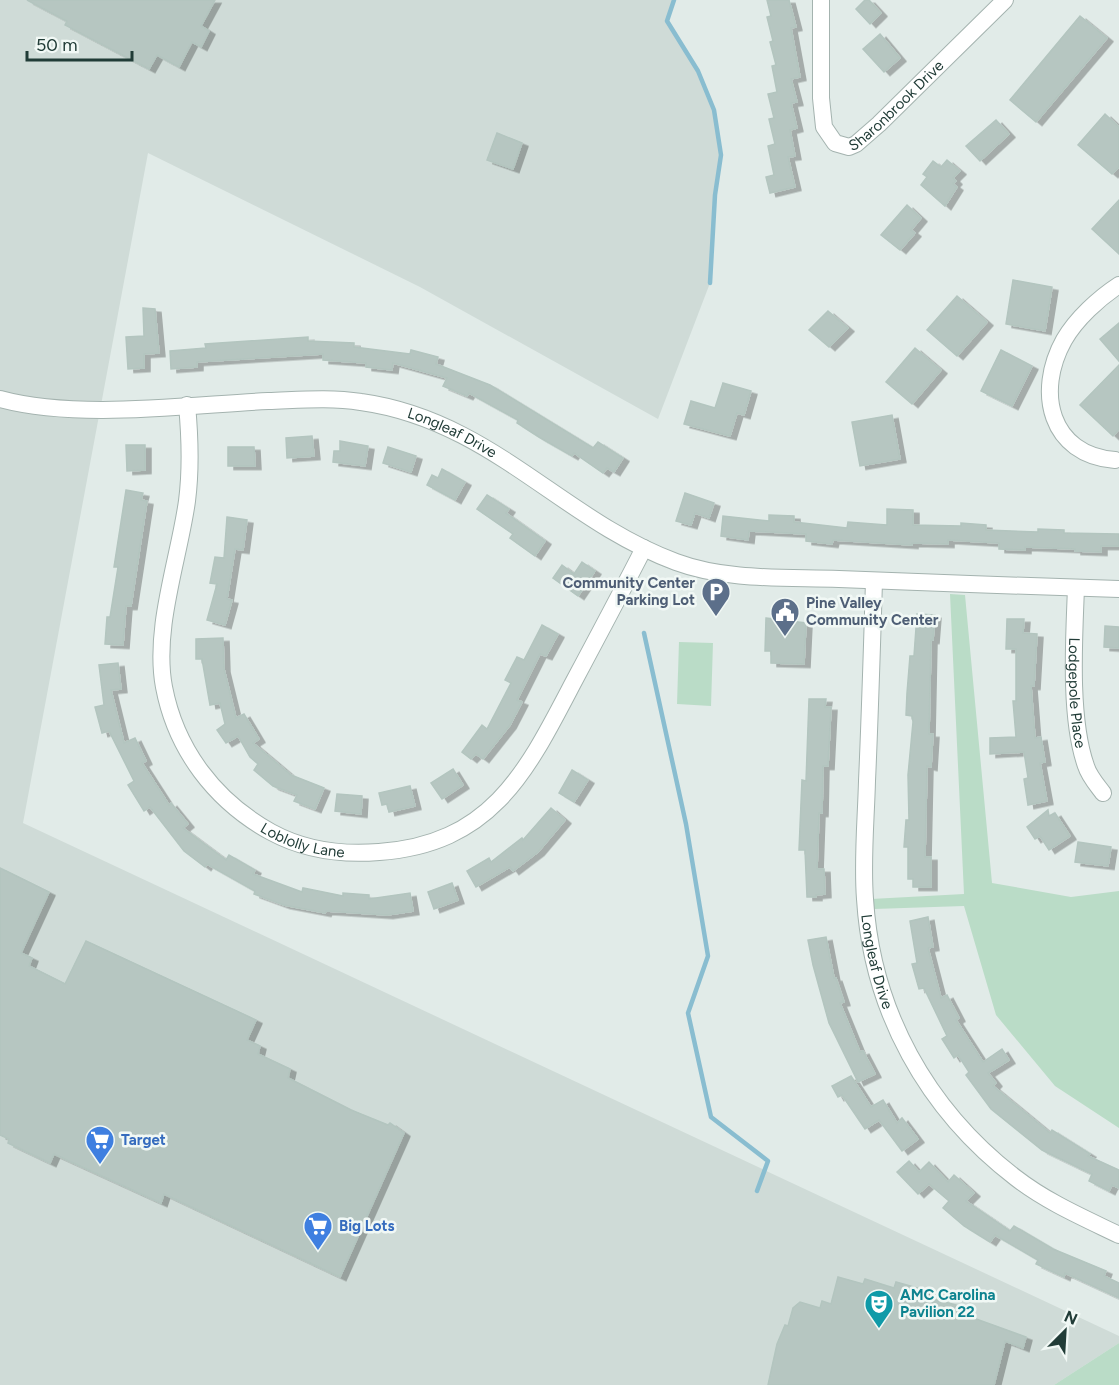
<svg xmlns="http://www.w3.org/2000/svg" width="1119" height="1385" font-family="Figtree,sans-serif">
<defs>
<filter id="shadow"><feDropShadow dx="6" dy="3.5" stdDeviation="0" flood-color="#0004"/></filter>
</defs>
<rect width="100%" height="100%" fill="#e1ebe8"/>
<polygon fill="#cfdbd7" points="0,0 674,0 667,21 698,71 714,110 721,155 715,195 710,283 658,419 420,287 148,153 23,823 1119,1336 1119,1343 1054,1385 0,1385"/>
<g fill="#badcc7">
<polygon points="950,594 965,595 992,883 1071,897 1119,891 1119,1128 1055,1086 996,1015 964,906 874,909 871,899 964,894"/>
<polygon points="679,642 713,643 711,706 677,704"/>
<polygon points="1119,1343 1119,1385 1054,1385"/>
</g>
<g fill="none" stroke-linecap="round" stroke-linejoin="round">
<g stroke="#89bdd0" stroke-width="4.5">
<polyline points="674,0 667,21 698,71 714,110 721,155 715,195 710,283"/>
<polyline points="644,633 686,824 708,956 688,1013 711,1117 768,1161 757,1191"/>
</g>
</g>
<g fill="#b6c6c1" stroke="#b3c5bf" stroke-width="1.5" filter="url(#shadow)">
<polygon points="27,0 215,0 201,26 209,31 201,47 192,42 179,67 157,55 149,69 65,25 67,21"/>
<polygon points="767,0 789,0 796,27 791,28 800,77 791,79 797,102 791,103 797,128 790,130 795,156 788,157 795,187 770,193 766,177 774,175 768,146 775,144 769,119 774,118 768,94 777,92 772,66 776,65 770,42 773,41 767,17 771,16"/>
<polygon points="865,0 869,0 881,13 870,24 856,9"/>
<polygon points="1080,16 1107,38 1036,122 1010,100"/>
<polygon points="880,34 900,58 884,72 863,49"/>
<polygon points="1105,114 1119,127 1119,167 1112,174 1078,145"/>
<polygon points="996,120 1009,134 980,161 966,146"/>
<polygon points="497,133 522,143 513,169 487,160"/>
<polygon points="947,160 960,171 953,178 956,181 953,184 957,187 945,206 921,185 927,177 923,174 933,161 941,167"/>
<polygon points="1119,200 1119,254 1092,229"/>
<polygon points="907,205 921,218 911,230 915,233 900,250 881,235"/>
<polygon points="1013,280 1052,287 1045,331 1006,324"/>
<polygon points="957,296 987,322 957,356 927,330"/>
<polygon points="143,308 155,309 159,353 144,354 144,368 128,369 126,337 144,336"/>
<polygon points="828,311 848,328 829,347 809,330"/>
<polygon points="1119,323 1119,361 1100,339"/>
<polygon points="308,337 308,341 354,343 354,347 410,354 411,350 438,357 436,364 490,385 593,448 598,442 623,458 614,472 607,468 603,473 574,453 572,456 539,437 517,423 518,420 469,393 467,396 443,386 447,378 393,363 392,370 366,367 366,363 323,360 323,354 197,362 197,367 171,369 170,351 206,348 205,344"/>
<polygon points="915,348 941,370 912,404 886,382"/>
<polygon points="1001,350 1032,366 1012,406 981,391"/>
<polygon points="1119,365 1119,429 1113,436 1080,405"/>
<polygon points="723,383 751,391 744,415 737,413 730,436 684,424 691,401 715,408"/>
<polygon points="892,415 900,459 860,466 852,422"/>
<polygon points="312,436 314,456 287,458 286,438"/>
<polygon points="340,441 368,446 365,466 333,462 334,451 340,451"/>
<polygon points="126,445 145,445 145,470 127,471"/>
<polygon points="228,447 254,447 255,466 228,466"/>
<polygon points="388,447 416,456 411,472 383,463"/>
<polygon points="442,469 465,482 455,500 427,485 432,475 438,478"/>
<polygon points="126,490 143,493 141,500 147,501 131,606 126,606 123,645 105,644 107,617 110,617 118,567 114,567"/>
<polygon points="685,493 714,503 709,518 695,513 691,525 676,521"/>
<polygon points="487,495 509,509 506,513 545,541 535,556 510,538 513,534 477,509"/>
<polygon points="887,509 913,510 913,525 961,526 961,523 986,525 986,530 1038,532 1038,529 1064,530 1064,533 1119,534 1119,546 1101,546 1101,552 1075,551 1075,549 1025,547 1025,550 999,549 999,543 948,540 948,544 912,543 912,545 833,540 832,544 806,541 806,534 749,531 748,540 721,536 723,516 769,521 769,515 794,516 794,522 847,528 848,522 887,525"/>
<polygon points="227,517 247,520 243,550 235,549 227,599 232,600 225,625 207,620 217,584 210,583 215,557 224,558"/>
<polygon points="582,562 595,571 578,596 553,578 562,565 574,574"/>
<polygon points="917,614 935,615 933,640 931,640 929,734 933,734 931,767 927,766 925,857 931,857 931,887 913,887 913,879 908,879 908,847 904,847 906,820 909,820 908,775 913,722 912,716 906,715 907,693 910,656 914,656"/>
<polygon points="766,618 806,623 804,664 771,663 771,651 765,651"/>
<polygon points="1007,619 1024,619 1023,633 1037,634 1034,686 1031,686 1035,738 1041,737 1045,762 1040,763 1047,801 1028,805 1024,779 1028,778 1024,752 990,754 990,738 1016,737 1013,701 1016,701 1016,649 1006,649"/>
<polygon points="542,625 558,634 546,656 540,654 517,700 522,702 510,725 483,759 476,754 471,759 462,752 482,725 487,729 511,683 505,680 517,657 524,660"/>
<polygon points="1105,626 1119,627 1119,648 1104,647"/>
<polygon points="223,638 224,669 236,718 244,714 259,739 253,743 291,775 324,788 315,809 294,801 297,795 273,786 254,770 258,764 250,757 238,736 226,743 217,730 225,724 220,703 210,705 202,659 196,659 196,639"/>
<polygon points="118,663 121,689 111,690 124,743 135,738 146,761 142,763 169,805 171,803 188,824 183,828 226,860 229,855 255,870 253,874 302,892 303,888 343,896 343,893 369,895 369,899 410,893 413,911 387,915 326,911 325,913 284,905 254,894 255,891 207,864 205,867 184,851 150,807 144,811 128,785 134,781 109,731 102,733 95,707 104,705 99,665"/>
<polygon points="809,699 826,699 825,707 831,707 828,766 823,766 822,813 819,813 817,869 824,869 825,894 816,895 816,897 807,897 805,850 799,850 802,780 806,781"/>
<polygon points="453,769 463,785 442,799 431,783"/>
<polygon points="572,770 588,780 574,802 559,793"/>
<polygon points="410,786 415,806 389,812 387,804 382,805 379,793"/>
<polygon points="337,794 362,796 361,814 335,811"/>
<polygon points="551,808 565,820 538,852 513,871 510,867 476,887 467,871 489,858 491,862 522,838 523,840"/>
<polygon points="1048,810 1049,816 1055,813 1070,836 1049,850 1040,836 1035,839 1027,827"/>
<polygon points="1078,842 1111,847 1108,866 1075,862"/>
<polygon points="0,868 49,892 21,953 32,958 29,966 65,984 86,941 256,1020 247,1040 260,1046 258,1054 290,1069 288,1078 351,1110 388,1125 390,1123 404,1133 340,1277 164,1194 161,1203 54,1154 50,1163 8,1143 9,1139 0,1135"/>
<polygon points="452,883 458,900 434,909 428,892"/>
<polygon points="928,917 933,947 928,948 941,998 947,995 959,1018 956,1020 983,1062 1002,1049 1009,1060 988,1073 996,1083 993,1086 1050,1133 1052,1130 1090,1154 1088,1156 1119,1170 1119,1188 1112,1185 1109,1191 1089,1181 1092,1174 1042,1150 991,1109 966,1075 969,1072 958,1055 954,1058 942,1039 947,1036 924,988 919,989 912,964 917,963 910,921"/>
<polygon points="826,937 834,978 836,978 844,1002 840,1003 860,1052 863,1051 875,1074 858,1082 829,1023 813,965 808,940"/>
<polygon points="851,1076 871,1107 883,1100 897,1123 902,1118 918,1139 902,1151 879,1120 865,1129 842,1095 838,1097 832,1086"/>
<polygon points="909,1161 919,1172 929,1162 948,1182 954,1175 974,1193 966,1201 1010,1231 1014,1226 1053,1249 1106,1271 1104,1276 1119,1283 1119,1298 1065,1273 1064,1277 1036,1264 1038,1260 995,1235 990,1242 964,1226 943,1208 949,1201 929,1184 918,1194 897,1172"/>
<polygon points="838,1277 863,1284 865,1279 894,1288 896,1282 928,1291 926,1297 956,1305 954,1311 1026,1337 1023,1348 1005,1341 994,1385 768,1385 777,1344 785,1325 788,1326 793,1308 800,1302 820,1308 822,1301 831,1304"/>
</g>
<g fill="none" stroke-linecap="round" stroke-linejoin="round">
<g stroke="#a4b3af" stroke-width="18">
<g id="minor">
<path id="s1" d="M821,0V98L824,127L835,143L849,147L856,144L879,124L1005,0"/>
<path id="s2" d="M0,399C77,420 187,405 268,401C299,400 330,397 361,402C491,420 562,520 676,562C727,581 786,577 839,579C932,583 1026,586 1119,589"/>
<path id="s3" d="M187,405C190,437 191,470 187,501C179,559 153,629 164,687C176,750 215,801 271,832C304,850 342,855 379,852C492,844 527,771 573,683C597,638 621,593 644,548"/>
<path d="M1115,460C1050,455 1035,392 1064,340C1076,319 1099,298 1119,285"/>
<path id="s4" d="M874,581C872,647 870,714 867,781C866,820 862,860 865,899C872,1011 927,1110 1016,1178C1047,1202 1084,1218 1119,1235"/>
<path id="s5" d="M1076,588C1074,639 1069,718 1086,766C1089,776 1097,785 1103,793"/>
</g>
</g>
<use href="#minor" stroke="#fff" stroke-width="16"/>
</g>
<defs>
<g id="parking-pin" transform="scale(1.5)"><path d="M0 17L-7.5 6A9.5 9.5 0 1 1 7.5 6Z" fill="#5c6f8a" stroke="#f1f8f5"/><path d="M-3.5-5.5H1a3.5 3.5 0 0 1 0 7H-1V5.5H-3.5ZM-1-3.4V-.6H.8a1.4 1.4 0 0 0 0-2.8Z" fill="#fff"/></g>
<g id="civic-pin" transform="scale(1.5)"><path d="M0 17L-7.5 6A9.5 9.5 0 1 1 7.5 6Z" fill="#5c6f8a" stroke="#f1f8f5"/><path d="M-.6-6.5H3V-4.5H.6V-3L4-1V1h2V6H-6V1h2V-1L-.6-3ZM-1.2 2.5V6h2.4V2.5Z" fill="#fff"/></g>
<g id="supermarket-pin" transform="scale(1.5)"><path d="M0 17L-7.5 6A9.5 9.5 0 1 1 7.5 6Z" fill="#3f7fe0" stroke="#f1f8f5"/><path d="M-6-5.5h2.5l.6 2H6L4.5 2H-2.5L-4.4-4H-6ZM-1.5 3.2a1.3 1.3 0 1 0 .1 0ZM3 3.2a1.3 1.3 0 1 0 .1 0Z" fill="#fff"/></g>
<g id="theatre-pin" transform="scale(1.5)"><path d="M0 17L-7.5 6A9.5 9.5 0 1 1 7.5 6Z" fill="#0f9aa8" stroke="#f1f8f5"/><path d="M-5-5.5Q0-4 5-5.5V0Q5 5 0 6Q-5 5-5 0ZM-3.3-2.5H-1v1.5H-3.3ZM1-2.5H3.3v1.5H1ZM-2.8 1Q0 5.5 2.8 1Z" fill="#fff"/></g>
</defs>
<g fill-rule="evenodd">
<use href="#parking-pin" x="716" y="592"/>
<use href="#civic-pin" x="785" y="612"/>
<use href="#supermarket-pin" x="100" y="1140"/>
<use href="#supermarket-pin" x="318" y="1226"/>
<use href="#theatre-pin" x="879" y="1304"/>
</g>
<g text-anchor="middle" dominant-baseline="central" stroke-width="5" stroke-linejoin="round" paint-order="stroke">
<g font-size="15" fill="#213c37" stroke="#f1f8f5">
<text stroke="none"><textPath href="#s1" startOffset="224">Sharonbrook Drive</textPath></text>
<text stroke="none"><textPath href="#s2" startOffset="459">Longleaf Drive</textPath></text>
<text stroke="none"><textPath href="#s5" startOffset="105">Lodgepole Place</textPath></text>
<text stroke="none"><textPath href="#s3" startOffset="504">Loblolly Lane</textPath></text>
<text stroke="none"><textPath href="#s4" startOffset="382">Longleaf Drive</textPath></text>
</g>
<g font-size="15" font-weight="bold" fill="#4e5e75" stroke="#f1f8f5" text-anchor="end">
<text x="695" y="583">Community Center<tspan x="695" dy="17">Parking Lot</tspan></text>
<text x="806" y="603" text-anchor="start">Pine Valley<tspan x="806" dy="17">Community Center</tspan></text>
</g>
<g font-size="15" font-weight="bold" fill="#366cbe" stroke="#f1f8f5" text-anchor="start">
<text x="121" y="1140">Target</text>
<text x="339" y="1226">Big Lots</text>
</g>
<g font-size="15" font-weight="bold" fill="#0d838f" stroke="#f1f8f5" text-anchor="start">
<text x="900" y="1295">AMC Carolina<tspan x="900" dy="17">Pavilion 22</tspan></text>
</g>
</g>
<g transform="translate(1065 1331) rotate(24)" stroke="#f1f8f5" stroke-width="4.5" paint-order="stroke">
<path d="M0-4.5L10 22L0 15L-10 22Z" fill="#213c37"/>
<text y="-9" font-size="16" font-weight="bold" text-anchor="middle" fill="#213c37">N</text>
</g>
<path d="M27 51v9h105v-9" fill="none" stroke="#213c37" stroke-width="3"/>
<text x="36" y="51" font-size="18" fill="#213c37" stroke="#f1f8f5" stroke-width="4.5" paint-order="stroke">50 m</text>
</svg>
